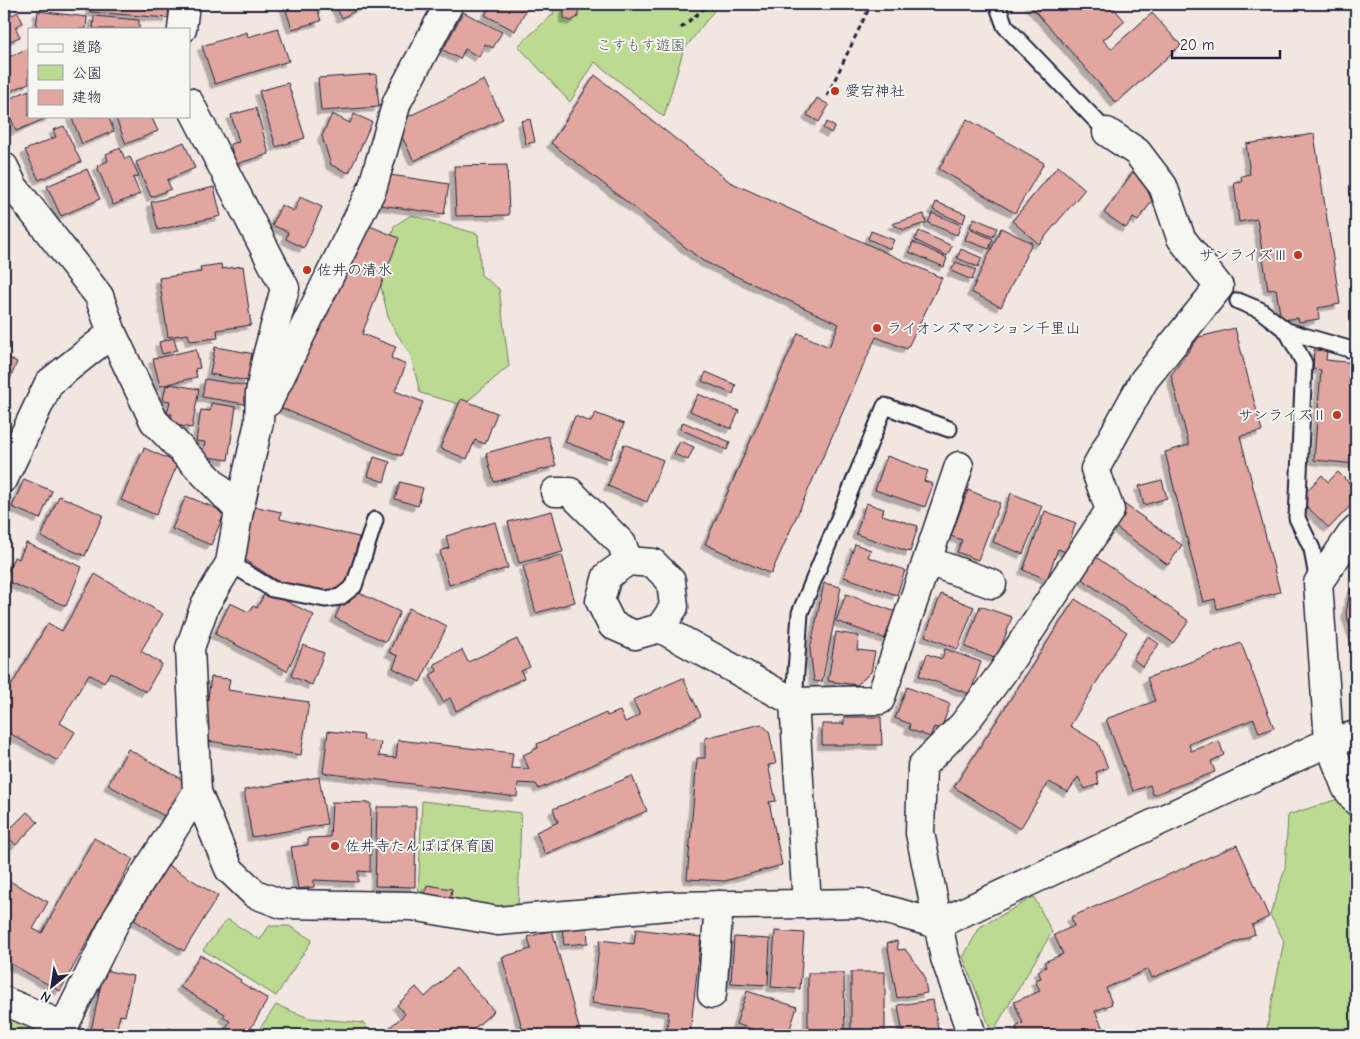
<svg xmlns="http://www.w3.org/2000/svg" width="1360" height="1039" font-family="'Comic Neue','Klee One',sans-serif">
<defs>
<filter id="shadow"><feDropShadow dx="-4.5" dy="4.5" stdDeviation="0" flood-color="#0004"/></filter>
</defs>
<rect width="100%" height="100%" fill="#f2e6e1"/>
<filter id="ink" filterUnits="userSpaceOnUse"><feTurbulence type="fractalNoise" baseFrequency=".02" numOctaves="2"/><feDisplacementMap in="SourceGraphic" scale="10" xChannelSelector="R" yChannelSelector="G"/><feConvolveMatrix kernelMatrix="1 2 1 2 8 2 1 2 1" color-interpolation-filters="sRGB"/></filter>
<g filter="url(#ink)">
<g fill="#bcda92" stroke="#6f7e66">
<polygon points="555,4 719,4 683,51 664,117 595,62 570,102 518,46 553,14"/>
<polygon points="411,215 478,234 481,275 499,289 509,366 463,405 420,393 411,356 389,321 381,287 394,226"/>
<polygon points="1338,799 1356,819 1356,1035 1271,1035 1267,1027 1284,941 1270,915 1285,869 1288,815"/>
<polygon points="422,801 521,813 518,909 418,900"/>
<polygon points="1034,897 1052,932 992,1033 963,957 980,927"/>
<polygon points="227,919 260,940 269,926 289,926 312,940 276,996 203,950"/>
<polygon points="276,1005 309,1018 364,1023 371,1035 259,1035 259,1030"/>
<polygon points="4,1016 31,1028 35,1035 4,1035"/>
</g>
<g fill="#e0a69f" stroke="#22223b" filter="url(#shadow)">
<polygon points="91,4 169,4 168,18 90,12"/>
<polygon points="284,4 316,4 321,21 292,29"/>
<polygon points="334,4 367,4 342,18"/>
<polygon points="491,4 529,4 515,31 485,15"/>
<polygon points="1029,4 1110,4 1125,21 1103,40 1111,49 1152,13 1181,45 1116,103"/>
<polygon points="571,5 578,9 578,17 571,21 564,18 564,9"/>
<polygon points="9,7 12,15 18,12 23,23 15,27 20,37 10,41 5,32 4,32 4,9"/>
<polygon points="38,11 87,17 86,29 36,29"/>
<polygon points="463,12 502,32 493,48 485,44 479,57 465,49 460,59 443,50"/>
<polygon points="94,16 139,20 139,29 93,29"/>
<polygon points="278,28 289,61 215,84 202,46 247,32 248,37"/>
<polygon points="29,48 29,83 4,94 4,59"/>
<polygon points="376,74 379,107 321,111 318,78"/>
<polygon points="595,75 730,182 942,278 907,349 876,337 771,574 705,544 798,333 829,347 839,324 703,261 551,143"/>
<polygon points="484,80 503,119 414,161 395,123"/>
<polygon points="288,83 305,138 276,147 259,91"/>
<polygon points="29,90 29,116 51,116 16,131 4,101"/>
<polygon points="817,98 829,105 819,122 807,115"/>
<polygon points="256,108 269,154 236,164 230,144 239,142 231,115"/>
<polygon points="332,114 350,123 354,114 372,122 349,173 331,165 322,136"/>
<polygon points="71,116 108,116 114,131 82,144"/>
<polygon points="115,116 151,116 158,131 126,144"/>
<polygon points="530,119 535,142 526,144 521,121"/>
<polygon points="967,119 1044,163 1015,213 939,169"/>
<polygon points="827,122 835,127 831,133 823,128"/>
<polygon points="64,126 81,162 39,180 25,150 56,137 53,130"/>
<polygon points="1314,134 1340,304 1318,308 1319,319 1299,322 1298,318 1281,320 1276,289 1268,290 1257,219 1239,222 1234,182 1242,181 1241,176 1250,174 1246,144"/>
<polygon points="184,142 195,168 167,180 171,189 151,197 136,162"/>
<polygon points="120,148 125,159 130,157 139,176 133,178 140,194 113,205 97,166 108,161 106,154"/>
<polygon points="507,165 509,215 456,216 454,166"/>
<polygon points="1058,166 1085,189 1039,244 1012,221"/>
<polygon points="1137,166 1152,201 1138,221 1133,218 1126,228 1104,213"/>
<polygon points="87,169 100,199 61,216 47,186"/>
<polygon points="384,174 449,184 444,214 380,205"/>
<polygon points="214,187 221,216 158,230 151,202"/>
<polygon points="300,197 322,207 304,248 286,239 288,232 272,225 281,205 294,211"/>
<polygon points="936,202 966,214 963,223 933,210"/>
<polygon points="932,213 961,225 957,235 928,223"/>
<polygon points="924,214 926,223 904,230 892,224"/>
<polygon points="974,218 997,228 993,237 970,227"/>
<polygon points="365,224 399,238 362,334 396,347 391,358 406,365 395,391 423,402 401,456 281,408 331,279 341,283"/>
<polygon points="1001,228 1032,243 1001,307 971,292"/>
<polygon points="969,229 993,239 989,249 965,240"/>
<polygon points="871,231 894,240 890,249 868,239"/>
<polygon points="919,231 952,246 947,256 915,240"/>
<polygon points="913,242 947,258 944,267 909,252"/>
<polygon points="961,249 982,258 978,267 957,258"/>
<polygon points="956,262 976,270 972,280 951,271"/>
<polygon points="221,264 222,269 243,266 251,325 217,330 218,338 190,341 188,334 168,337 159,278 201,272 200,267"/>
<polygon points="1235,328 1262,431 1240,436 1280,592 1217,609 1215,599 1203,602 1165,452 1189,445 1171,375 1199,337"/>
<polygon points="174,338 177,350 162,354 159,342"/>
<polygon points="215,347 255,354 252,372 249,371 248,381 210,374"/>
<polygon points="196,349 200,368 195,369 197,377 160,386 153,359"/>
<polygon points="1314,350 1327,351 1326,360 1356,363 1356,464 1314,460 1321,370 1313,369"/>
<polygon points="4,356 17,362 4,394"/>
<polygon points="706,372 736,385 733,394 702,381"/>
<polygon points="205,379 248,386 245,404 202,397"/>
<polygon points="170,384 199,389 192,428 170,424 172,414 167,414 170,401 163,400 166,385 170,386"/>
<polygon points="698,394 739,411 731,429 690,411"/>
<polygon points="461,399 497,413 485,444 475,440 467,459 440,448"/>
<polygon points="211,403 236,407 228,460 202,456 205,442 196,441 201,410 210,411"/>
<polygon points="595,413 624,424 610,459 565,442 575,416 591,422"/>
<polygon points="683,422 730,442 727,450 680,429"/>
<polygon points="548,436 556,466 494,482 486,453"/>
<polygon points="680,441 694,447 688,460 674,454"/>
<polygon points="624,444 663,460 647,502 608,486"/>
<polygon points="144,448 178,463 156,515 121,500"/>
<polygon points="887,456 928,471 924,481 933,484 925,507 875,490"/>
<polygon points="374,457 390,462 384,482 368,476"/>
<polygon points="1338,472 1356,490 1356,500 1329,528 1299,499 1322,475 1328,482"/>
<polygon points="24,479 52,491 40,519 12,507"/>
<polygon points="1162,480 1167,498 1144,505 1139,486"/>
<polygon points="400,482 423,488 418,506 395,499"/>
<polygon points="968,490 1000,503 978,560 957,552 962,540 951,536"/>
<polygon points="1011,493 1042,506 1023,554 993,542"/>
<polygon points="59,496 103,515 85,556 41,537"/>
<polygon points="186,496 225,512 211,545 172,529"/>
<polygon points="866,503 884,509 882,515 918,526 910,552 856,534"/>
<polygon points="1124,504 1182,545 1168,565 1111,524"/>
<polygon points="253,506 281,512 280,519 359,537 350,577 332,594 277,581 241,557"/>
<polygon points="552,511 563,552 519,563 508,522"/>
<polygon points="1045,511 1076,523 1066,552 1058,549 1047,579 1023,570"/>
<polygon points="495,522 508,568 449,585 440,551 449,548 446,536"/>
<polygon points="26,543 82,567 66,606 4,580 14,557 19,559"/>
<polygon points="855,544 871,550 868,557 905,570 897,595 844,577"/>
<polygon points="562,555 575,602 536,613 523,566"/>
<polygon points="1093,555 1189,621 1173,643 1078,576"/>
<polygon points="95,574 163,614 141,651 162,664 146,692 110,672 104,683 89,674 60,723 75,732 58,761 4,730 4,698 48,623 62,631"/>
<polygon points="1356,582 1356,637 1353,634 1346,614 1349,596"/>
<polygon points="824,583 841,587 822,682 814,681 810,650"/>
<polygon points="266,591 314,615 287,671 215,634 230,603 249,612 253,606 257,608"/>
<polygon points="355,591 400,612 386,642 335,618 343,600 349,603"/>
<polygon points="846,594 896,612 886,639 836,621"/>
<polygon points="941,594 974,607 958,649 925,636"/>
<polygon points="1075,599 1127,632 1070,726 1098,743 1108,768 1096,772 1099,784 1085,789 1078,777 1068,792 1049,782 1020,829 954,787"/>
<polygon points="980,606 1012,617 997,659 965,647"/>
<polygon points="409,608 447,626 420,682 393,668 398,656 389,652"/>
<polygon points="836,632 859,636 857,650 875,652 871,672 857,685 828,681"/>
<polygon points="1148,636 1159,644 1143,667 1133,659"/>
<polygon points="517,639 530,667 521,671 524,678 456,711 450,698 443,702 430,675 437,671 434,664 462,650 468,662"/>
<polygon points="1241,643 1274,728 1259,733 1254,719 1189,744 1191,751 1219,741 1224,755 1211,761 1215,772 1153,795 1150,785 1133,791 1106,719 1155,701 1147,678"/>
<polygon points="303,645 324,653 312,685 291,676"/>
<polygon points="945,649 981,662 970,694 919,676 927,654 942,659"/>
<polygon points="211,677 230,679 228,690 309,702 301,755 202,740"/>
<polygon points="683,678 701,716 539,789 536,784 518,783 517,797 323,773 328,731 364,735 363,740 381,742 379,756 396,758 398,740 513,753 511,768 529,769 523,755 538,748 537,744 606,713 607,716 620,711 625,722 640,715 633,700"/>
<polygon points="907,687 950,704 941,729 934,727 930,737 909,729 910,724 895,718"/>
<polygon points="844,717 881,717 882,745 822,745 822,724 844,724"/>
<polygon points="761,724 769,731 776,764 768,765 776,801 769,802 782,865 725,881 687,879 697,758 705,758 705,738"/>
<polygon points="128,749 187,782 168,818 108,785"/>
<polygon points="632,776 647,811 545,854 536,832 558,822 553,809"/>
<polygon points="319,777 327,824 252,837 244,790"/>
<polygon points="332,802 371,803 370,872 358,871 358,882 314,880 314,887 298,889 291,847 308,845 308,838 330,837"/>
<polygon points="377,807 416,807 415,887 375,886"/>
<polygon points="27,812 38,822 16,845 5,834"/>
<polygon points="94,838 133,859 60,991 4,960 4,878 48,902 33,929 42,933"/>
<polygon points="1237,845 1269,917 1252,925 1255,934 1152,978 1148,969 1106,988 1112,1004 1095,1011 1104,1031 1095,1035 1019,1035 1016,1027 1023,1023 1014,1002 1040,991 1035,980 1041,978 1038,971 1046,967 1044,962 1063,954 1054,935 1074,926 1071,917"/>
<polygon points="168,865 218,896 184,951 134,920"/>
<polygon points="427,885 452,889 450,901 425,896"/>
<polygon points="587,925 588,943 564,945 562,927"/>
<polygon points="636,929 701,937 690,1035 666,1035 669,1012 592,1003 600,940 634,944"/>
<polygon points="552,930 581,1035 524,1035 502,957 531,949 528,937"/>
<polygon points="775,931 804,933 800,989 771,987"/>
<polygon points="734,937 770,939 768,985 731,983"/>
<polygon points="897,941 898,950 905,949 924,975 927,993 897,998 887,943"/>
<polygon points="200,955 241,980 240,982 268,999 247,1035 222,1035 230,1021 223,1017 225,1014 180,987"/>
<polygon points="456,968 494,1011 468,1034 469,1035 394,1035 388,1029 405,1014 397,1005 416,987 425,997"/>
<polygon points="104,970 133,976 125,1016 120,1015 115,1035 90,1035"/>
<rect x="851" y="972" width="34" height="60"/>
<polygon points="808,973 844,973 845,1035 808,1035"/>
<polygon points="747,991 797,1007 788,1035 771,1035 736,1024"/>
<polygon points="933,1000 939,1035 903,1035 898,1005"/>
<polygon points="169,1028 188,1035 166,1035"/>
<polygon points="1249,1028 1252,1035 1233,1035"/>
</g>
<g fill="none" stroke-linecap="round" stroke-linejoin="round">
<g stroke="#22223b" stroke-width="19">
<g id="service">
<polyline points="997,4 1005,26 1107,132"/>
<polyline points="1238,301 1260,310 1287,331 1356,351"/>
<polyline points="1287,331 1304,363 1297,518 1312,549 1318,583"/>
<polyline points="230,563 272,589 325,599 340,597 354,586 375,520"/>
<polyline points="794,702 800,613 885,406 949,429"/>
</g>
</g>
<g stroke="#22223b" stroke-width="31">
<g id="minor">
<polyline points="182,29 185,4"/>
<polyline points="189,102 285,288 266,360 260,393 259,422 239,510 230,563 205,605 190,648 197,792 229,869 255,894 282,904 412,906 498,921 668,906 862,903 938,924 1329,742 1356,735"/>
<polyline points="4,167 13,186 99,296 112,333 154,421 239,510"/>
<polyline points="268,402 372,189 397,102 449,4"/>
<polyline points="4,478 49,383 112,333"/>
<polyline points="555,492 570,492 622,544 628,561"/>
<polyline points="1356,530 1351,535 1318,583 1329,742 1346,787 1356,801"/>
<polyline points="928,561 992,584"/>
<polyline points="660,628 674,607 671,581 653,563 628,561 607,576 600,601 612,625 635,635 660,628 794,702 880,700 959,466"/>
<polyline points="794,702 807,904"/>
<polyline points="712,994 719,905"/>
<polyline points="4,1001 64,1026 117,918 197,792"/>
<polyline points="972,1035 945,958 920,833 922,766 963,725 1002,673 1110,510 1095,469 1144,380 1219,287 1181,238 1163,186 1137,152 1107,132"/>
</g>
</g>
<g stroke="#22223b" stroke-width="3" stroke-dasharray="5 4" stroke-linecap="butt">
<polyline points="681,28 709,4"/>
<polyline points="827,96 871,4"/>
</g>
<use href="#service" stroke="#f6f6f2" stroke-width="15"/>
<use href="#minor" stroke="#f6f6f2" stroke-width="28"/>
</g>
</g>
<g fill="#c8321e" stroke="#f6f6f2" stroke-width="2">
<circle cx="835" cy="91" r="5"/>
<circle cx="1298" cy="255" r="5"/>
<circle cx="307" cy="270" r="5"/>
<circle cx="877" cy="328" r="5"/>
<circle cx="1337" cy="415" r="5"/>
<circle cx="335" cy="846" r="5"/>
</g>
<g text-anchor="middle" dominant-baseline="central" stroke-width="4" stroke-linejoin="round" paint-order="stroke">
<g font-size="15" fill="#505955" stroke="#f6f6f2">
<text x="641" y="45">こすもす遊園</text>
</g>
<g font-size="15" fill="#22223b" stroke="#f6f6f2" text-anchor="start">
<text x="845" y="91">愛宕神社</text>
<text x="1288" y="255" text-anchor="end">サンライズⅢ</text>
<text x="317" y="270">佐井の清水</text>
<text x="887" y="328">ライオンズマンション千里山</text>
<text x="1327" y="415" text-anchor="end">サンライズⅡ</text>
<text x="345" y="846">佐井寺たんぽぽ保育園</text>
</g>
</g>
<rect width="1360" height="1039" fill="none" stroke="#f6f6f2" stroke-width="20"/>
<rect x="10" y="10" width="1340" height="1019" fill="none" stroke="#22223b" stroke-width="2" filter="url(#ink)"/>
<rect x="28" y="28" width="162" height="90" fill="#f6f6f2" stroke="#a1a1a9"/>
<rect x="38" y="44" width="25" height="8" fill="#f6f6f2" stroke="#a1a1a9"/>
<text x="72" y="52" font-size="15" fill="#22223b">道路</text>
<rect x="38" y="65" width="25" height="15" fill="#bcda92" stroke="#a1a1a9"/>
<text x="72" y="78" font-size="15" fill="#22223b">公園</text>
<rect x="38" y="90" width="25" height="15" fill="#e0a69f" stroke="#a1a1a9"/>
<text x="72" y="102" font-size="15" fill="#22223b">建物</text>
<g transform="translate(52 986) rotate(210)" stroke="#f6f6f2" stroke-width="4" paint-order="stroke">
<path d="M0-4L9 19L0 12L-9 19Z" fill="#22223b"/>
<text y="-8" font-size="14" font-weight="bold" text-anchor="middle" fill="#22223b">N</text>
</g>
<path d="M1172 50v8h108v-8" fill="none" stroke="#22223b" stroke-width="2.5"/>
<text x="1180" y="50" font-size="15" fill="#22223b" stroke="#f6f6f2" stroke-width="4" paint-order="stroke">20 m</text>
</svg>
